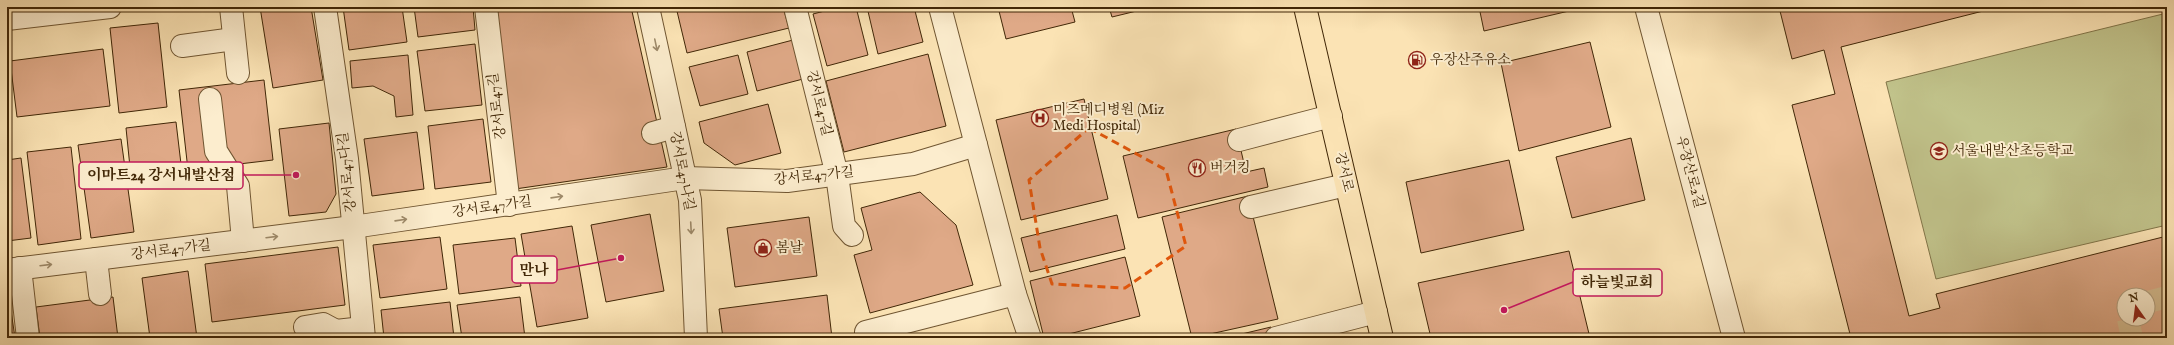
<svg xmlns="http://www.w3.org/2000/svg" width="2174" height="345" font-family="'IM FELL English','Noto Serif KR',serif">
<rect width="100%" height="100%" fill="#fbe3b4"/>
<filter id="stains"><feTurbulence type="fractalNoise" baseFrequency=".005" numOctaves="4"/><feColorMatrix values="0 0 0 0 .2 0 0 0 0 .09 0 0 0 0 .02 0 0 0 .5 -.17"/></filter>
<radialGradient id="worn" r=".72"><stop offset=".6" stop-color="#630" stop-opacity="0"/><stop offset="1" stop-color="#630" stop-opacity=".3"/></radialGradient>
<polygon fill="#c1c38b" stroke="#817549" points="2167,13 2167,225 1936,279 1886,82"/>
<g fill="#dfa987" stroke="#412707" fill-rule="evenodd">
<polygon points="260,7 311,7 323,80 273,88"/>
<polygon points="343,7 402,7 407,42 349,50"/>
<polygon points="414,7 473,7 475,30 418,37"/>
<polygon points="494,7 631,7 667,167 515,189"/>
<polygon points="676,7 783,7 789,28 687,53"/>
<polygon points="840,7 856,7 868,55 827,66 813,14"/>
<polygon points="867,7 914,7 923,42 878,54"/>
<polygon points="998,7 1071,7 1075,22 1006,39"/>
<polygon points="1109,7 1153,7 1112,17"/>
<polygon points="1479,7 1586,7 1484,31"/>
<path d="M1779,7H1999L1841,47L1909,316L1940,308L1936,294L2167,236V338H1851L1792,105L1835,94L1824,50L1792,59ZM2124,295H2148V319H2124Z"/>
<polygon points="158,23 167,107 119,113 110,28"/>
<polygon points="793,40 803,79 757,91 747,52"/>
<polygon points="1590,42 1611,127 1519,151 1501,63"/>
<polygon points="475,44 482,105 425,111 417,51"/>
<polygon points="103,49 110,106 17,117 10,61"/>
<polygon points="928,54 946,126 844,152 826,81"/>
<polygon points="408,55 413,115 396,117 394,96 373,86 352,88 350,61"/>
<polygon points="738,55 748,94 700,106 689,67"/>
<polygon points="264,80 273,160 188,170 179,90"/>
<polygon points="7,93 10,117 7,118"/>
<polygon points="1084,99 1108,199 1021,220 996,120"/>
<polygon points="768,104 781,153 735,165 704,143 699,122"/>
<polygon points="483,119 491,182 435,189 428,126"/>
<polygon points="176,122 183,181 132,187 126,128"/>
<polygon points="329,123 336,194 326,212 289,216 279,129"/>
<polygon points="1236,129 1246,172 1264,168 1268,187 1138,218 1123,156"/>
<polygon points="417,132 424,189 372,196 364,139"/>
<polygon points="1631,138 1645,200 1572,218 1556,157"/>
<polygon points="121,139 134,232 91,238 78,145"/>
<polygon points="71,147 81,239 38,245 27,152"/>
<polygon points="21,158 31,238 7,241 7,160"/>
<polygon points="1509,160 1524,230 1421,253 1406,182"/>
<polygon points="920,192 956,225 973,285 870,313 854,255 872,250 861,208"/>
<polygon points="1248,196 1278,319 1192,338 1162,217"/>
<polygon points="650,214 664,291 606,302 591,225"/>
<polygon points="1117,215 1125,249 1030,272 1021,238"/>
<polygon points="809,217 817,276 735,287 727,228"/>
<polygon points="572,226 588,318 537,327 521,234"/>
<polygon points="440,237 447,289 380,298 373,245"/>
<polygon points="515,238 521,286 459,294 453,245"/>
<polygon points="338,247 345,305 212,322 205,264"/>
<polygon points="1569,251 1590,338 1431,338 1418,283"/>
<polygon points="1125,257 1140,316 1053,338 1044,338 1030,281"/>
<polygon points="188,271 197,338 150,338 142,278"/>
<polygon points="7,290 8,290 15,338 7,338"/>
<polygon points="827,295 832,338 723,338 719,309"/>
<polygon points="113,297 118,338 40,338 36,307"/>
<polygon points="520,297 525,338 462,338 457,305"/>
<polygon points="450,302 454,338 384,338 381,310"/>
<polygon points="1271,327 1274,338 1225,338"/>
</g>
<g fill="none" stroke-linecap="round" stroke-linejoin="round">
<g stroke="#d6bd91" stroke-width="22" stroke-dasharray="22 11" stroke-linecap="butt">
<polyline points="2148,302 2167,297"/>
<polyline points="2128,319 2132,338"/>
</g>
<g stroke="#705632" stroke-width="24">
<g id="minor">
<polyline points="231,7 238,73"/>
<polyline points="325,7 347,159 364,338"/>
<polyline points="486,7 509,205"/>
<polyline points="648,7 690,200 696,338"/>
<polyline points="795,7 837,175 844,226 852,235"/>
<polyline points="940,7 1015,294 1030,338"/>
<polyline points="1646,7 1734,338"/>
<polyline points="7,19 110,7"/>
<polyline points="182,46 234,39"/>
<polyline points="210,99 216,151 238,186 243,241"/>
<polyline points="653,133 674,127"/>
<polyline points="1239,140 1331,116"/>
<polyline points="1251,207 1346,185"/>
<polyline points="96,259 100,294"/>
<polyline points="20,268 28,338"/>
<polyline points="7,270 353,227 685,178 787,181 913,164 976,145"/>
<polyline points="305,327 323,324 336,331"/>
<polyline points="866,332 1015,294"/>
<polyline points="329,338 336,331 363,328"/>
<polyline points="1276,338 1376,312"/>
</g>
</g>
<g stroke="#412707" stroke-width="24">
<polyline id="major" points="1305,7 1382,338"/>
</g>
<use href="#minor" stroke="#fcedce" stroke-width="22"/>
<use href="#major" stroke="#fbe3b4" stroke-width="22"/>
</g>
<defs><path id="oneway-shaft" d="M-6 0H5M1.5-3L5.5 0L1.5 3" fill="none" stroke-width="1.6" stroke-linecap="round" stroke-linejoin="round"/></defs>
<g stroke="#9e8a6a">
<use href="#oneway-shaft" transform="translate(656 45) rotate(78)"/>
<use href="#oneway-shaft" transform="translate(557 197) rotate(-8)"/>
<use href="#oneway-shaft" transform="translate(401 220) rotate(-8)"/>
<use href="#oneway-shaft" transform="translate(691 228) rotate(87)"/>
<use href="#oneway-shaft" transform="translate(272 237) rotate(-7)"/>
<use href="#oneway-shaft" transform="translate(46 265) rotate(-7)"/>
</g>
<path fill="none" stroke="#e0560c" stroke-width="3" stroke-dasharray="8 5" stroke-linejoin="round" d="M1089,128L1166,170L1186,246L1125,288L1052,284L1040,248L1029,180Z"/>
<defs>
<g id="fuel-ring" transform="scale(0.9)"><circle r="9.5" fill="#fcedce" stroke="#8f2418" stroke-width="1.5"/><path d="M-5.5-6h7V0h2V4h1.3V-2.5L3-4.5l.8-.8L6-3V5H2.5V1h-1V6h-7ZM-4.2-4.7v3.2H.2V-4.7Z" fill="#8f2418"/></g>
<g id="hospital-ring" transform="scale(0.9)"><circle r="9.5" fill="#fcedce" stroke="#8f2418" stroke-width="1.5"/><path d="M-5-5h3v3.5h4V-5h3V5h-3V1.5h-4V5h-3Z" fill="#8f2418"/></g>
<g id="school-ring" transform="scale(0.9)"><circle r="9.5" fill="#fcedce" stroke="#8f2418" stroke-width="1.5"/><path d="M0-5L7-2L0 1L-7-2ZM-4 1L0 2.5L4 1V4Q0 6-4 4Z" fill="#8f2418"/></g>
<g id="restaurant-ring" transform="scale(0.9)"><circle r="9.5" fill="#fcedce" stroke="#8f2418" stroke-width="1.5"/><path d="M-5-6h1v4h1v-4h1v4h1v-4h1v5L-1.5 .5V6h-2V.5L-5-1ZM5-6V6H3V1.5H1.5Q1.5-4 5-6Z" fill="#8f2418"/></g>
<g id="shop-ring" transform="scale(0.9)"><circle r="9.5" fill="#fcedce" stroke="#8f2418" stroke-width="1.5"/><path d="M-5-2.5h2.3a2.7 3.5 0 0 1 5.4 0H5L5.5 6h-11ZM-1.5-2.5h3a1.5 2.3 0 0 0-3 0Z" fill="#8f2418"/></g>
</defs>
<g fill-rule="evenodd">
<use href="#fuel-ring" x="1417" y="60"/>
<use href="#hospital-ring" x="1040" y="118"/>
<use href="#school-ring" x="1939" y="151"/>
<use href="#restaurant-ring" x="1197" y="168"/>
<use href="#shop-ring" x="763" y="248"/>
</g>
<g text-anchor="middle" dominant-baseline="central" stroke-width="4" stroke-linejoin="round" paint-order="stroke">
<g font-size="14" fill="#412707" stroke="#fcedce" text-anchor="start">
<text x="1430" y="60">우장산주유소</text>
<text x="1053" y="110">미즈메디병원 (Miz<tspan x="1053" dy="16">Medi Hospital)</tspan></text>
<text x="1952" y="151">서울내발산초등학교</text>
<text x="1210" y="168">버거킹</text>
<text x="776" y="248">봄날</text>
</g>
<g font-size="14" fill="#412707" stroke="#fcedce">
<text transform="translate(819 103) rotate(76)">강서로47길</text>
<text transform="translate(497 106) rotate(-97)">강서로47길</text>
<text transform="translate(682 171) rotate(79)">강서로47나길</text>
<text transform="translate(347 172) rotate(-96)">강서로47다길</text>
<text transform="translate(1344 172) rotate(77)">강서로</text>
<text transform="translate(1690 172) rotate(75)">우장산로2길</text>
<text transform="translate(814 176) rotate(-6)">강서로47가길</text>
<text transform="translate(492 207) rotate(-8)">강서로47가길</text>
<text transform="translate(171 250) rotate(-7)">강서로47가길</text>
</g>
</g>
<path fill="none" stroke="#c2185b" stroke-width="1.5" d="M296 175L243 175M621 258L557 270M1504 310L1573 282"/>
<g fill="#c2185b" stroke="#fcedce" stroke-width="1.5">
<circle cx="296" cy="175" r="4"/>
<circle cx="621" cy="258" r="4"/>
<circle cx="1504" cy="310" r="4"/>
</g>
<g fill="#fcedce" stroke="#c2185b" stroke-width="1.5">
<rect x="79" y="162" width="164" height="27" rx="4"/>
<rect x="512" y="256" width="45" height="27" rx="4"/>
<rect x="1573" y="269" width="89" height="27" rx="4"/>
</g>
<g font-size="15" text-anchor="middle" font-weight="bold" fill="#412707">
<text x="161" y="180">이마트24 강서내발산점</text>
<text x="534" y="275">만나</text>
<text x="1617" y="287">하늘빛교회</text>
</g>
<rect width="2174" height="345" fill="none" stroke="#fbe3b4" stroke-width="24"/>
<rect x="8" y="8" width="2158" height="329" fill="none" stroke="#412707" stroke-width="2"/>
<rect x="12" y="12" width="2150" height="321" fill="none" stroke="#412707"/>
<g transform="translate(2136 307) rotate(346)"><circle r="19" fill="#fcedce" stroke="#b19e7e"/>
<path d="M0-3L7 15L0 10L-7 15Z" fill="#8f2418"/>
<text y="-6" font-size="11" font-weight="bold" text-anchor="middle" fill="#412707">N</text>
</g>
<rect width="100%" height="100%" filter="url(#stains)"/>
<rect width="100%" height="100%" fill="url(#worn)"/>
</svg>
